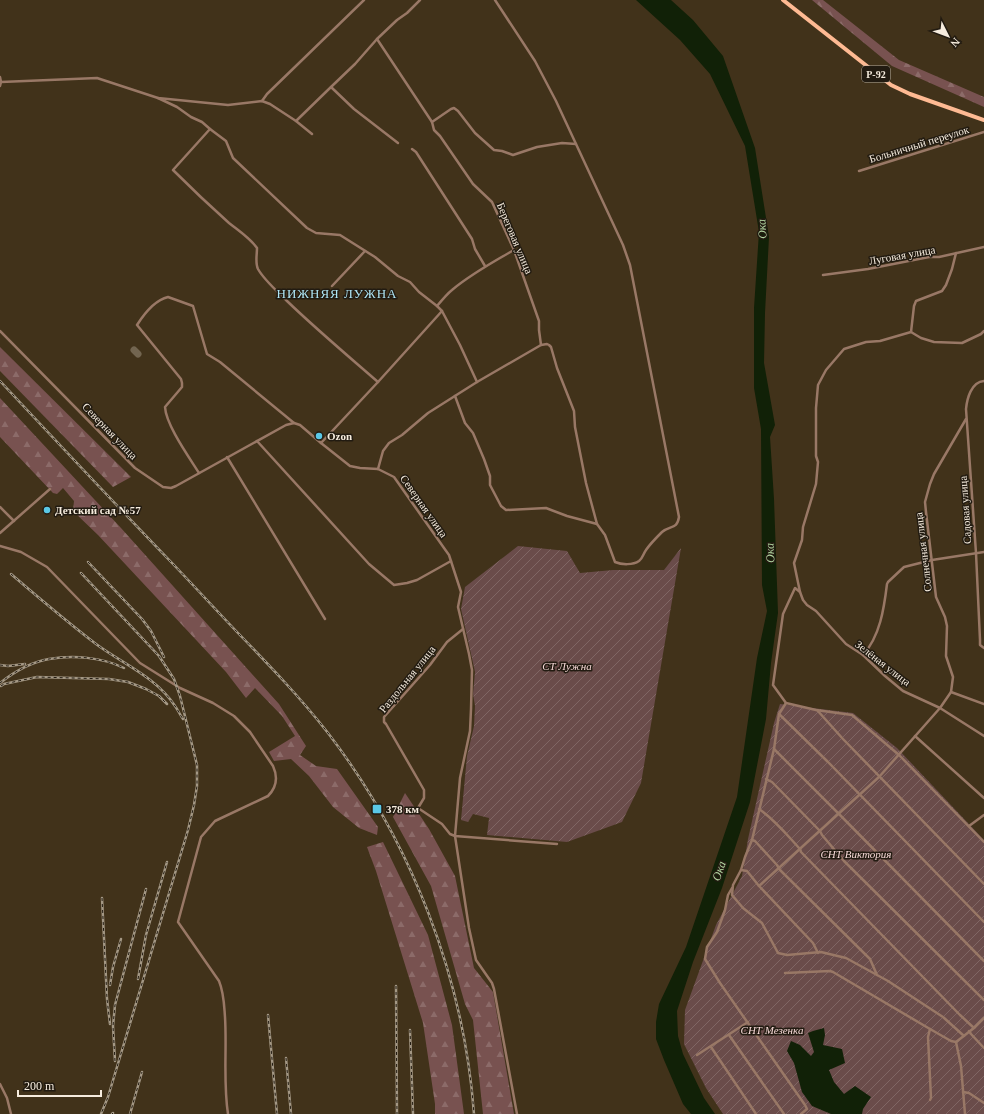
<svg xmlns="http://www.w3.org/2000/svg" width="984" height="1114" font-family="'Times New Roman',serif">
<defs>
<pattern id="forest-firs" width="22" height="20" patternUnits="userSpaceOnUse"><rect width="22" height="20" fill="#785250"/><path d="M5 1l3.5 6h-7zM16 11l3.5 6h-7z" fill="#8c6b69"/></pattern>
<pattern id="garden-furrows" width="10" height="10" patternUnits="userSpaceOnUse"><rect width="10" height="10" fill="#6a4c4a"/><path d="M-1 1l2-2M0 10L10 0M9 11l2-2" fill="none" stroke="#806664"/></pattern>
</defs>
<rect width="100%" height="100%" fill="#41321a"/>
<g fill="url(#forest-firs)">
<polygon points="812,0 823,0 899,60 984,97 984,107 892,66"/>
<polygon points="0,347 131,477 113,487 0,371"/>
<polygon points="0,398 121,528 279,704 306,746 300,755 316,766 337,769 378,827 377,835 359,828 333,807 309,776 291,759 274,761 269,752 295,736 282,716 255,688 246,698 226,672 98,535 73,511 74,501 63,488 57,494 53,493 0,437"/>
<polygon points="405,793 429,829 455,876 474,968 493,992 514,1114 483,1114 473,1020 465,1004 431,886 393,817"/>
<polygon points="383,842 428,935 452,1025 464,1114 435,1114 435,1104 423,1023 376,871 367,847"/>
</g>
<g fill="url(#garden-furrows)">
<polygon points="518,546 567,551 580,573 613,570 664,570 681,548 641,783 622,822 567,842 487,835 489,818 473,814 468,822 461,820 467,756 474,726 475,706 473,694 475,672 461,609 465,587"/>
<polygon points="780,704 853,713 897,748 984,840 984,1114 723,1114 706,1088 684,1044 685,1010 716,925 742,876 748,839 774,723"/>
</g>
<g fill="#112107">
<polygon points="636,0 671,0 693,20 723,56 755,148 769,237 765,313 764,363 775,425 770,437 774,499 778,613 771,663 766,719 750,802 722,888 693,962 677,1011 678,1036 683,1054 704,1098 715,1114 691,1114 683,1104 664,1060 656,1039 656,1022 659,1004 686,947 737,797 757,658 767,611 762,585 761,429 754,388 754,308 759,232 745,146 710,74 680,40"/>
<polygon points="824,1028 825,1035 823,1045 842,1049 845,1063 829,1070 834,1082 844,1094 855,1086 871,1097 863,1109 862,1114 831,1114 812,1106 802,1092 794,1063 787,1051 791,1041 800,1045 811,1056 814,1052 808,1033 813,1031"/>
</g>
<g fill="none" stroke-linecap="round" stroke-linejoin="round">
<polyline stroke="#726550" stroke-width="7" points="134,350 138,354"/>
<g stroke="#997866" stroke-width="2.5">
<polyline points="377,39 432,122"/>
<polyline points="0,77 1,82 0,86"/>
<polyline points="1,82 97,78 158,98 228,105 262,101 270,104 296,121 312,134"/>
<polyline points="331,87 354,109 398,143"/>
<polyline points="158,98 177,107 191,117 202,122 210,129 226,141 233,158 307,228 316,233 340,235 375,257 398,276 410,282 419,292 437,306 442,311 460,345 477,382"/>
<polyline points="262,101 267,94 364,0"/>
<polyline points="296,121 331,87 355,64 377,39 397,20 407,13 420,0"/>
<path d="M210,129L173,170C191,188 210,206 229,223C239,231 250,238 257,248C257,255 255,263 258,269C264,280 278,292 287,301C316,329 347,355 378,382"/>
<polyline points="412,149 416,152 472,239 475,249 485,266"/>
<polyline points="859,171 984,132"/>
<polyline points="823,275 868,269 929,257 939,257 984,247"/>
<polyline points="332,286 365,251"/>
<path d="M437,306C442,300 447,294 452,290C471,274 493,262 514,250"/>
<polyline points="0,331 135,468 163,487 171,488 176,486 286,425 294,423 300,425 321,443 350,466 360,468 378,469 394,477 444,548 449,555 461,592 458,607 469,654 472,670 471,709 470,731 460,778 455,836 469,928 476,960 492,983 494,989 517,1114"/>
<polyline points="911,332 914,306 916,301 942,291 946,285 952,269 956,253"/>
<polyline points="541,345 539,330 539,321 514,250 492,202 473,184 440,136 434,130 432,122 451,109 454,108 458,111 475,133 494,150 502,151 513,155 537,147 562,143 576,144"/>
<path d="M984,381C971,382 967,399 966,409L976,553L980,640V645L984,648"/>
<polyline points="455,396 465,423 473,433 484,459 490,476 490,485 501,506 506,510 546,508 567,516 597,524"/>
<polyline points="257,441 369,564 394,585 407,583 417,580 451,561"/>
<polyline points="321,443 378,382 442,311"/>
<polyline points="227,457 325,619"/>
<path d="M378,469L383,451L389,443L402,435L428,413L477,382L541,345L547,344L549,345L551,347L557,368L574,411L575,427L586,483L597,524L605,535L615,562C622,565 633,565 639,561C643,558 643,554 646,550C650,544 657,537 662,532C670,525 677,530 679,517L630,265L623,245L556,101L535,61L495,0"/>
<path d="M199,473C189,457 166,425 165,407L182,387V383L181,379L137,325C144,314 155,300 168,297L193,306L207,354L220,362L294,423"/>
<polyline points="0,507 14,521"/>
<polyline points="0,533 50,489"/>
<path d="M0,546L21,552L47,567L140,663L180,688L213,703L234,716L250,732L273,766C278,777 277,787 268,796L215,821L201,837L178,922L219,981C224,993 224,1004 225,1017C227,1050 223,1082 228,1114"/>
<polyline points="800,592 794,563 802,540 803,527 816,484 818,462 816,456 816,408 818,385 826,370 844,349 866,342 880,341 911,332 921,338 934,342 962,343 981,334 984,331"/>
<polyline points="463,629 447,642 430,665 384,717 384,722 386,724 424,790 424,798 418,808 442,824 450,834 455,836 557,844"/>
<path d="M863,655C880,636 884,609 887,584L888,582L904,567L932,560L984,552"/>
<polyline points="951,692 984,704"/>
<polyline points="786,703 779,714 774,749 752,840 745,857 741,870 747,871 759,886 813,943 818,953"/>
<polyline points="817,710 843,739 984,884"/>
<polyline points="779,714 828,762 984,922"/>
<polyline points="915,736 984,798"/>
<polyline points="984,736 940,708 903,691 885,676 863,655 846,644 816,611 807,605 803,600 800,592 795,588 783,614 773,685 786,703 816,710 852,715 899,755 984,842"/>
<polyline points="774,749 839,814 984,961"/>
<polyline points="766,779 772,782 820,831 822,835 844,861 984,1000"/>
<path d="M759,809C775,820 787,835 800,849L801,852L960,1015L974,1028"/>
<polyline points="969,826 984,815"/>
<polyline points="752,840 755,841 777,865 780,870 870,959 877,975"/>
<polyline points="741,870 733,885 732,895 743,908 762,923 778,953 787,955 821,952 846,958 888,981 943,1017 964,1036"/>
<polyline points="759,886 879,777 940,708 951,692 953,677 946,656 947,626 945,617 936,597 926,512 925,502 930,484 934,474 966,419"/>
<polyline points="732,888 728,895 725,910 717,932 707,947 705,959 720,983 805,1105 807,1109 801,1114"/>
<polyline points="785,973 830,971 833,972 930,1029 951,1041 956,1042"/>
<polyline points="930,1029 928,1037 931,1098 930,1100"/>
<polyline points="969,1031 971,1034 984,1048"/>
<polyline points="729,1035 784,1114"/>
<polyline points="711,1047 756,1114"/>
<polyline points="697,1055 748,1022"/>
<polyline points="0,1084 7,1098 11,1114"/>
<polyline points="963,1092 969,1093 984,1103"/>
<polyline points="965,1114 961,1066 956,1042 974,1028 984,1018"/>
</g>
<polyline stroke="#feba93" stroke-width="4" points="783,0 891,85 910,94 984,120"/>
<g stroke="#a49885" stroke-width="2.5">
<g id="rail">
<path d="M0,381C57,442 115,504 173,564C195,587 216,610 238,633C269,665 300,697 328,733C411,841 464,978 474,1114"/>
<polyline points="88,562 142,619 151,631 164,657"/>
<polyline points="81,573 159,656 174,679 180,696 197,765 197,786 194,805 188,830 108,1097 101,1114"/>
<path d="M11,574C39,598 67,622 96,644C123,664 156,677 175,706C178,710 180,715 183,719"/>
<polyline points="0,665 8,666 25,664"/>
<path d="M0,683C14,672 31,662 49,659C73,655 102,657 124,668"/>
<polyline points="1,686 4,684 37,677 109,679 128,682 146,689 159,696 167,704"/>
<polyline points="102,898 107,999 110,1024"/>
<polyline points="138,979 146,935 167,862"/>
<polyline points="110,985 113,967 121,939"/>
<polyline points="396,986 397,1114"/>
<polyline points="268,1015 277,1114"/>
<polyline points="410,1030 413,1114"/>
<polyline points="286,1058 291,1114"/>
<polyline points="115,1061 113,1026 115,1005 146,889"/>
<polyline points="112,1114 113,1113"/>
<polyline points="130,1114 142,1072"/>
</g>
</g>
<use href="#rail" stroke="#221b11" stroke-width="1" stroke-dasharray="3" stroke-linecap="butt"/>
</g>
<g fill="#5ac8e6" stroke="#221b11" stroke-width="1.5">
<circle cx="319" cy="436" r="4"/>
<circle cx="47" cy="510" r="4"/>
<rect x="372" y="804" width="10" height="10" rx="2"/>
</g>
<g text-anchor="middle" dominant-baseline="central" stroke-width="3" stroke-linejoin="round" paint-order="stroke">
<rect fill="#221b11" stroke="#b6ada0" stroke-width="1" x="862" y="66" width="28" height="16" rx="3"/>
<g font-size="10" font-weight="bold" fill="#f6ecde">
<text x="876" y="74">Р-92</text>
</g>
<g font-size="11" fill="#f6ecde" stroke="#221b11">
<text transform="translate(919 144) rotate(-17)">Больничный переулок</text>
<text transform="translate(515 238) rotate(67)">Береговая улица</text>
<text transform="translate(902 255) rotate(-10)">Луговая улица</text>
<text transform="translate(110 431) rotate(46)">Северная улица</text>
<text transform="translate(424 506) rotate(55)">Северная улица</text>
<text transform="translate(965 510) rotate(-94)">Садовая улица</text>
<text transform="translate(923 552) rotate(-97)">Солнечная улица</text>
<text transform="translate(883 663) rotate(38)">Зелёная улица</text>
<text transform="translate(407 679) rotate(-51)">Раздольная улица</text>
</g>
<g font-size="11" font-weight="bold" fill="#f6ecde" stroke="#221b11" text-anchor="start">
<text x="327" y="436">Ozon</text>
<text x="55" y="510">Детский сад №57</text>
<text x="386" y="809">378 км</text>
</g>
<g font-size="11" font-style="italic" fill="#f6d9d7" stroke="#221b11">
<text x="567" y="666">СТ Лужна</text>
<text x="856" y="854">СНТ Виктория</text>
<text x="772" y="1030">СНТ Мезенка</text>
</g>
<g font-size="12" font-style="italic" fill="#b3d6a1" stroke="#221b11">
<text transform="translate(762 229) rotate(-95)">Ока</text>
<text transform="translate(770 553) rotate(-93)">Ока</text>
<text transform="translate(719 871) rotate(-71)">Ока</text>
</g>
<g font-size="13" letter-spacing="1" fill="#afe6f6" stroke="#221b11">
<text x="337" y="293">НИЖНЯЯ ЛУЖНА</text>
</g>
</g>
<g transform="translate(948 36) rotate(132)" stroke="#221b11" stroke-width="3" paint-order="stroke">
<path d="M0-3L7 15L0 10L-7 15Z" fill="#f6ecde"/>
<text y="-6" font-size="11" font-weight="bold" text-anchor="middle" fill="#f6ecde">N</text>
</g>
<path d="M18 1090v6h83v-6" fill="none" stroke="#f6ecde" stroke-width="2"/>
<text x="24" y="1090" font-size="12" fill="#f6ecde" stroke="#221b11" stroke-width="3" paint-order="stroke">200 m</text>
</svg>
